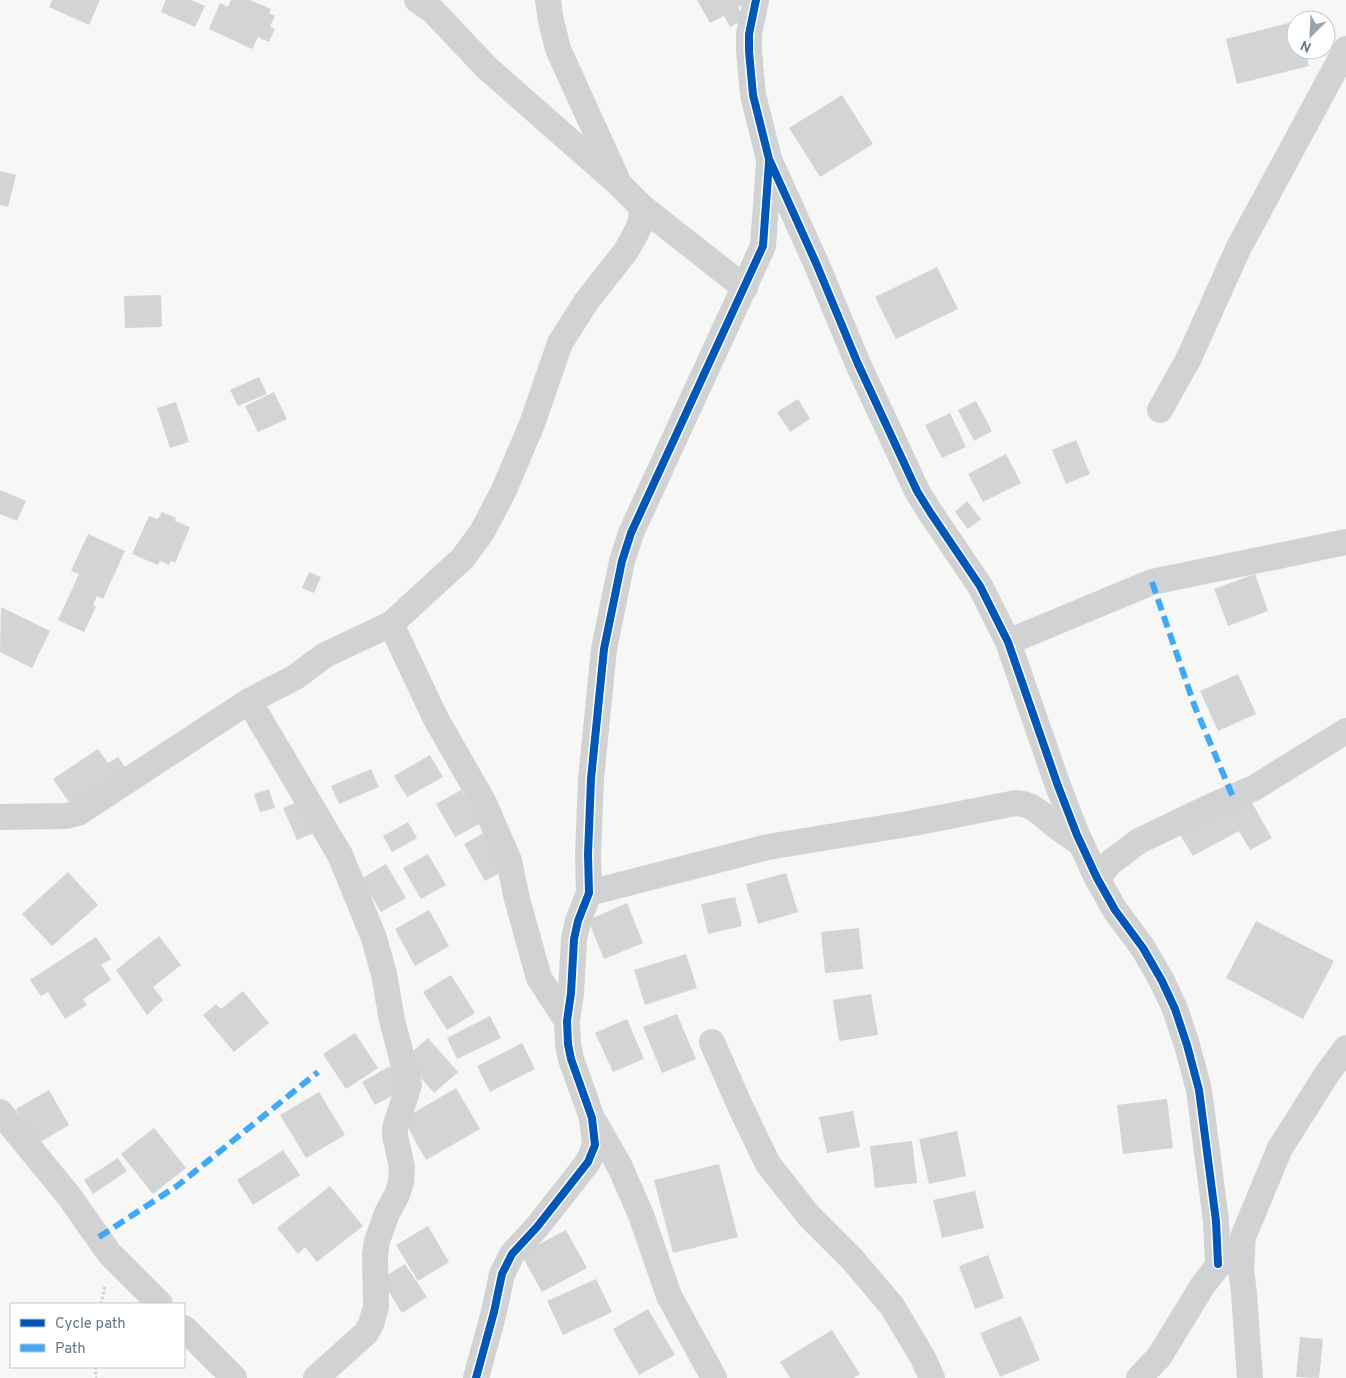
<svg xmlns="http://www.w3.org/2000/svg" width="1346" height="1378" font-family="Overpass,sans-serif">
<rect width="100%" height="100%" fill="#f7f7f6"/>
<g fill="#d3d4d5">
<polygon points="52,0 100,0 89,25 49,7"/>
<polygon points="166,0 191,0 205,6 195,27 161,12"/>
<polygon points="231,0 250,0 271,9 269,13 275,16 270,26 275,29 269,42 258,37 252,49 209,29 220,3 228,7"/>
<polygon points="697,0 751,0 738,7 745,19 730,27 724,16 710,23"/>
<polygon points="1296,21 1296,50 1305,50 1309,66 1237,84 1226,39"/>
<polygon points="842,95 873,144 820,177 789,128"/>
<polygon points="0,171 16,175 8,207 0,205"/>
<polygon points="937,267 958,309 896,339 875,297"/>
<polygon points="161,295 162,327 125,328 124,296"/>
<polygon points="259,377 267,394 238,406 230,390"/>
<polygon points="274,392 287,419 258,432 245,406"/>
<polygon points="798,399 810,419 790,432 777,412"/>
<polygon points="976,401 992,431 974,441 958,410"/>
<polygon points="176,402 189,442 170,448 157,408"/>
<polygon points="950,413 966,447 942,458 925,425"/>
<polygon points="1076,440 1090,474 1066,484 1052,450"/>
<polygon points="1006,454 1021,483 983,502 968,474"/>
<polygon points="0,490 26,501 17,521 0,514"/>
<polygon points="967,501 981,519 968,529 955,512"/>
<polygon points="162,512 176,518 175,521 190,527 175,563 171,561 169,565 160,561 158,565 132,554 149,516 158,519"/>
<polygon points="88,534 125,551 103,599 97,596 93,605 96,607 84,632 58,620 79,574 71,571"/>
<polygon points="309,572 321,577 314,593 302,588"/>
<polygon points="1255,574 1268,611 1228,626 1214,589"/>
<polygon points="1,607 50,631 32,668 0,652"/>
<polygon points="1238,674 1256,714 1218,731 1200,691"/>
<polygon points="98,749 108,763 118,757 128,771 73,808 53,779"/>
<polygon points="430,755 443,777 407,797 394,776"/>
<polygon points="371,769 379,787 339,804 331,786"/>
<polygon points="269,789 275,808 260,812 254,794"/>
<polygon points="461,790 481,823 455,837 436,804"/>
<polygon points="1248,796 1272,838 1250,850 1239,831 1193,856 1180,835"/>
<polygon points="300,801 314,833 297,840 283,808"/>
<polygon points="408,822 417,838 392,852 383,836"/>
<polygon points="487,831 509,868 485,881 464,844"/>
<polygon points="428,854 446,885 421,899 403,868"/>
<polygon points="386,864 406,898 381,912 361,879"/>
<polygon points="68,872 98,905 52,946 22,914"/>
<polygon points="786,873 798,912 758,924 746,884"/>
<polygon points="735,897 742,926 708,934 701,904"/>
<polygon points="627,903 643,943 604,959 588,920"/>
<polygon points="429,910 449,946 415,966 395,929"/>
<polygon points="1256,921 1334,961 1303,1019 1226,978"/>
<polygon points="859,928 863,969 825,973 821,932"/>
<polygon points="159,936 181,965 153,987 163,1000 147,1015 116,970"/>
<polygon points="96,937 111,959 101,965 111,980 83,999 87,1005 65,1019 48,992 41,996 30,980"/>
<polygon points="686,954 697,988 645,1005 634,970"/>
<polygon points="451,975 475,1013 447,1030 423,992"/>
<polygon points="243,991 269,1023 234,1052 203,1015 216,1004 221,1009"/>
<polygon points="871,994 878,1035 839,1041 833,1000"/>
<polygon points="677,1014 696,1059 662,1073 643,1027"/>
<polygon points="490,1016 501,1038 457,1059 447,1038"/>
<polygon points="627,1019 644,1059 613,1072 595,1033"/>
<polygon points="355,1033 378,1068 346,1089 323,1054"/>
<polygon points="428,1038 458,1072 434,1093 404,1059"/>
<polygon points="522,1043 535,1069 490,1092 477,1066"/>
<polygon points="390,1066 403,1090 375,1105 362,1082"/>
<polygon points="456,1088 480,1129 426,1160 403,1119"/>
<polygon points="49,1090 69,1125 37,1144 16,1109"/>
<polygon points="319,1092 345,1135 306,1158 280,1115"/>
<polygon points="1167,1099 1173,1148 1123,1154 1117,1105"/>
<polygon points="853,1111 860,1147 827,1153 819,1117"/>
<polygon points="154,1128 186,1168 153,1194 121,1154"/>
<polygon points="957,1131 966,1176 929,1184 919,1139"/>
<polygon points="912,1141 917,1183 875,1188 870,1146"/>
<polygon points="283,1150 300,1175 253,1205 237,1180"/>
<polygon points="118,1158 127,1171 93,1194 84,1180"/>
<polygon points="719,1164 738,1237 673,1253 654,1180"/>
<polygon points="330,1186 363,1226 317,1262 305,1247 298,1254 277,1228"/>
<polygon points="975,1191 984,1228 942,1238 933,1200"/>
<polygon points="428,1226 449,1262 418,1281 396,1245"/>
<polygon points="566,1230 587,1268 542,1292 521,1254"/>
<polygon points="988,1255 1004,1298 975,1309 959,1266"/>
<polygon points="405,1264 427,1297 402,1313 381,1279"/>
<polygon points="596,1279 612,1312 563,1335 547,1301"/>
<polygon points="648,1309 675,1355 639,1375 613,1329"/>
<polygon points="1021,1316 1040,1360 1000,1377 980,1333"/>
<polygon points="832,1330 860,1374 853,1378 790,1378 780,1362"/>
<polygon points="1300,1337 1323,1339 1319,1378 1296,1377"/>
</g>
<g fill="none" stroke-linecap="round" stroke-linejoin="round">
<g stroke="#cdcfd0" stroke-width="3" stroke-dasharray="2.5 2.5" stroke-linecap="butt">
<polyline points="101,1304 105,1286"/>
<polyline points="95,1367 96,1378"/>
</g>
<g stroke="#d1d2d3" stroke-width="26">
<polyline points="417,0 433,11 487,68 619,184 642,207 745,288"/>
<polyline points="548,0 550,16 558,49 617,179"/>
<polyline points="756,0 749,34 749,51 753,95 769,159 816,263 858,364 917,491 930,512 980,586 1008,642 1058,786 1077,835 1097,878 1115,910 1143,948 1162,981 1175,1009 1187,1045 1199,1090 1216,1221 1218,1264"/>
<polyline points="1160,410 1189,358 1238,249 1346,49"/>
<polyline points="391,624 436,719 484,803 509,861 517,899 539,978 567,1021"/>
<polyline points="1008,642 1152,582 1346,542"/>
<polyline points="249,701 340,855 374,938 384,974 392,1020 409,1085 395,1128 395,1136 402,1167 401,1182 397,1195 387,1213 377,1241 375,1254 376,1307 371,1324 366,1333 316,1378"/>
<polyline points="0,817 66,816 78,813 249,701 294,678 325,655 391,624 463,558 482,532 504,490 532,424 560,343 586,302 626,251 635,235 641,222 642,207"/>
<polyline points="1097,878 1111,862 1139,841 1214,805 1254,788 1346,731"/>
<path d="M589,893L768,847L914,823L1016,803C1034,804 1042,815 1056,826C1064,832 1073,838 1081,844"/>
<polyline points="712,1042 741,1108 768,1164 809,1216 852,1259 892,1306 923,1358 932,1378"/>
<polyline points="0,1112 69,1196 109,1253 160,1304"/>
<polyline points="595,1123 620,1167 641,1215 669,1296 714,1378"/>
<polyline points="184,1328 234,1378"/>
<polyline points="476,1378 494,1312 502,1274 512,1254 537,1227 588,1162 595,1145 592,1118 571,1059 568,1044 567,1021 571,993 574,939 578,921 589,893 588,854 591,779 604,649 622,561 631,533 763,246 769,163"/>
<polyline points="1139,1378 1159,1357 1203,1285 1230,1251"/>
<polyline points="1250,1378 1244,1293 1241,1269 1243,1237 1280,1148 1327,1074 1346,1048"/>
</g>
<g stroke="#3fa9f5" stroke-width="6" stroke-dasharray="12 6" stroke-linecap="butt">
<polyline points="1152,582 1195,707 1233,797"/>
<polyline points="99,1237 177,1186 318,1072"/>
</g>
<g stroke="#fff" stroke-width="11">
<g id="cycleway">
<polyline points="756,0 749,34 749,51 753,95 769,159 816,263 858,364 917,491 930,512 980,586 1008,642 1058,786 1077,835 1097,878 1115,910 1143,948 1162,981 1175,1009 1187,1045 1199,1090 1216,1221 1218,1264"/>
<polyline points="476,1378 494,1312 502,1274 512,1254 537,1227 588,1162 595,1145 592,1118 571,1059 568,1044 567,1021 571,993 574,939 578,921 589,893 588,854 591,779 604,649 622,561 631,533 763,246 769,162"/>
</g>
</g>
<use href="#cycleway" stroke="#0057b8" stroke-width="8"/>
</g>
<rect x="10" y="1303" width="175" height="65" fill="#ffffff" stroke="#c1c9d0"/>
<rect x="20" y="1319" width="25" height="8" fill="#0057b8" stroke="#c1c9d0"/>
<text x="55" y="1328" font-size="15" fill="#657789">Cycle path</text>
<rect x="20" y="1344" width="25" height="8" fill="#3fa9f5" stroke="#c1c9d0"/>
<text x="55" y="1353" font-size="15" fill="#657789">Path</text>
<g transform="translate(1311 35) rotate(204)"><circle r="24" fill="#ffffff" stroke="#c1c9d0"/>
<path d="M0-4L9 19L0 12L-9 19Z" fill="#98a4af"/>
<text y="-8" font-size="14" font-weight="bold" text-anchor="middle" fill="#657789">N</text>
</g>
</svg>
